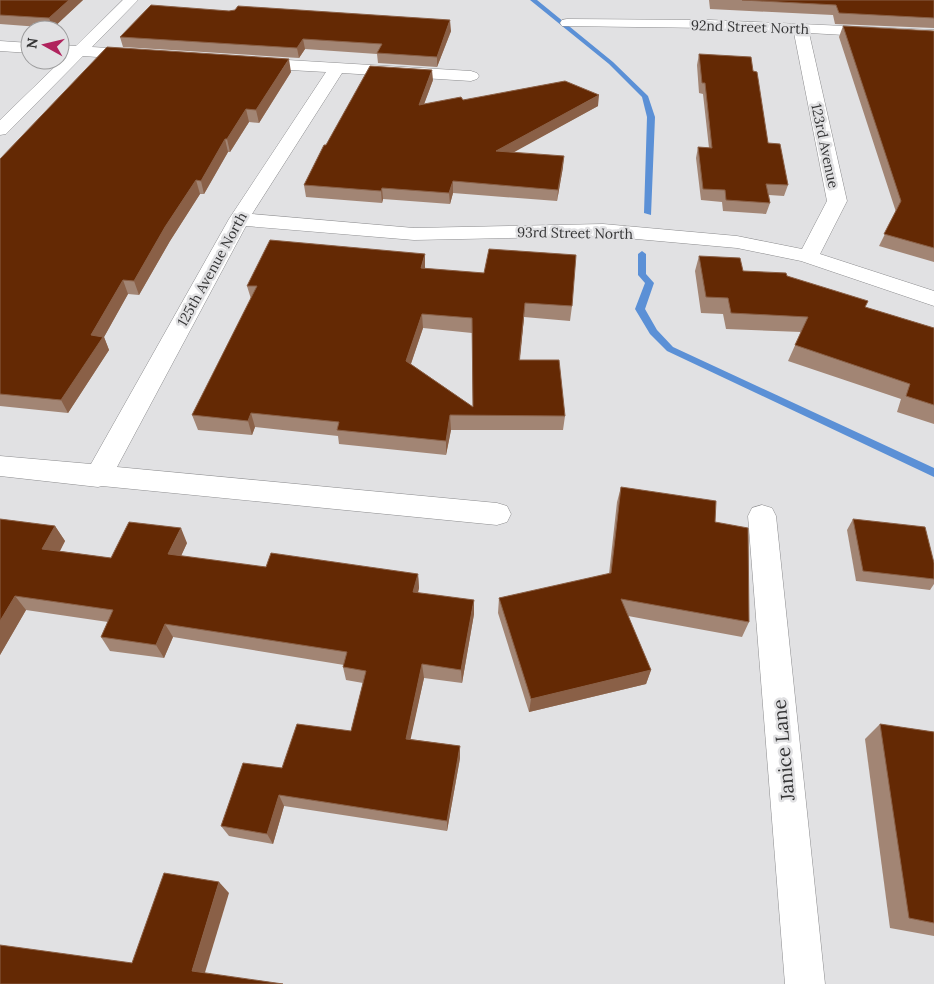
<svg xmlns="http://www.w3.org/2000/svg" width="934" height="984" font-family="Lora,serif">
<rect width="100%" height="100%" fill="#e1e1e3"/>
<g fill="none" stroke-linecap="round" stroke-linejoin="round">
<g fill="#5b90d6" fill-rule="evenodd">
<polygon points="530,0 537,0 613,62 648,96 655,117 651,215 644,213 647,117 642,97 609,64"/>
<polygon points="642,251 646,254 646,274 654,283 645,309 657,330 673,347 934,468 934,477 667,351 650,334 635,309 645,283 638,275 638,254"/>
</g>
<g stroke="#8c8c8e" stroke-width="1">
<g id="minor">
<polygon points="123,0 138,0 92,47 140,50 146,52 148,55 146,58 140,60 83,56 6,134 0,135 0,120 67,55 60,55 60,45 76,46"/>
<polygon points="567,19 710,20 934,30 934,40 809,33 847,201 820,254 934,291 934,306 801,261 737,248 603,236 414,240 246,226 117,467 497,503 507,506 511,514 507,522 497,525 102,486 98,487 0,476 0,456 91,464 229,219 326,72 253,68 247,66 245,63 247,60 253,58 471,71 477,73 479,76 477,79 471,81 342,73 252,214 414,228 603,224 737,236 802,249 827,201 794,33 710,28 562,26 560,23 562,20"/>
<polygon points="0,41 30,43 30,53 0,51"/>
<polygon points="762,505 772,508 776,516 825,984 785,984 748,516 752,508"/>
</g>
</g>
<use href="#minor" fill="#fff" fill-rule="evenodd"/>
</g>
<g fill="#a28574" fill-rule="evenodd">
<polygon points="0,0 83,0 53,28 0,24"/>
<polygon points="709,0 934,0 934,28 835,24 833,15 710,9"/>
<polygon points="843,26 934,31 934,262 879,246 896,212 839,37"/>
<polygon points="451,31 437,67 378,63 377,54 305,49 299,58 123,47 120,37"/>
<polygon points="699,54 753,71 768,143 788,185 784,196 769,195 770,203 766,214 723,211 722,202 701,200 696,158 698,147 709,148 703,94 699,93 697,65"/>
<polygon points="291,72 259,123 249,122 230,152 228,152 204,194 200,194 170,241 139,295 128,294 104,337 109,350 68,413 0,406 0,159"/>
<polygon points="433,80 424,104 463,100 598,106 513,152 563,167 557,201 453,193 450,204 383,199 382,203 306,197 304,185 326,145"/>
<polygon points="699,256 743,271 787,276 865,307 934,328 934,424 897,412 901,399 788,361 801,332 726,329 723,314 701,313 695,271"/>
<path d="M425,268L572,306L570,321L524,317L520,360L565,416L563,430H451L446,455L339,444L338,436L255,427L252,435L198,430L192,415L251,299L247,286ZM423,328L472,333L473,407L411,364Z"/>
<polygon points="621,487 715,522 749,622 742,637 628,616 651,670 646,684 529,712 498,613 499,598 609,574 617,502"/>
<polygon points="0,519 55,526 65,541 60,551 111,558 187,543 181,556 266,567 418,574 419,588 418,593 474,614 462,683 424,678 410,739 460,746 460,758 447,831 284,806 273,844 229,836 221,826 282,768 351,731 363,683 346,680 343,667 344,665 173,637 164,658 110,651 101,637 108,622 26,610 0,655"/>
<polygon points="853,519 934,563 934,584 930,590 856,581 847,530"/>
<polygon points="880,724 934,732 934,936 890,928 865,739"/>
</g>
<g fill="#8a6047">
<polygon points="69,0 83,0 53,28 49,18"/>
<polygon points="450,20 451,31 437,67 437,57"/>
<polygon points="303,39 305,49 299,58 297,48"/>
<polygon points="289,59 291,72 259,123 256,110"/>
<polygon points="432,70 433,80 420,115 419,105"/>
<polygon points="599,95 598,106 496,162 496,151"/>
<polygon points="246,109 249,122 230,152 227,139"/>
<polygon points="225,139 228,152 204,194 201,181"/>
<polygon points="564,156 563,167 557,201 558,190"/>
<polygon points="196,180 200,194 170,241 139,295 134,281 165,227"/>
<polygon points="453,181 453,193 450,204 449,193"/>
<polygon points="382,188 383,199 382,203 381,191"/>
<polygon points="425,254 425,268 421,268"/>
<polygon points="123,280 128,294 104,337 109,350 68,413 61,400 91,335"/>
<polygon points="525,303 524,317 518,375 519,360"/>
<polygon points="422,314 423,328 407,375 406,361"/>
<polygon points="251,413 255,427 252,435 248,421"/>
<polygon points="450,415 451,430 446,455 446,441"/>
<polygon points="55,526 65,541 53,564 42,549"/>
<polygon points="181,528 187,543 175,569 168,554"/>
<polygon points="418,574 419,588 414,606 413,592"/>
<polygon points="15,596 26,610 0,655 0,621"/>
<polygon points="474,600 474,614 462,683 461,670"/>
<polygon points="165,624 173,637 164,658 156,645"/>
<polygon points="422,664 424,678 408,751 406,739"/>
<polygon points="651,670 646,684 529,712 531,699"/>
<polygon points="460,746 460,758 447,831 447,821"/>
<polygon points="279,795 284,806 273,844 267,834"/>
<polygon points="219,882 229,893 203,979 192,971"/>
</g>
<g fill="#642904" stroke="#8a6047" fill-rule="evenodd">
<polygon points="0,0 69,0 49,18 0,15"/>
<polygon points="742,0 934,0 934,18 839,13 836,5"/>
<polygon points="151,5 229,11 235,10 238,6 450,20 437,57 377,53 382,44 303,39 297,48 120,37"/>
<polygon points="843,26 934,31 934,248 884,234 901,201"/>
<polygon points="107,47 289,59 256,110 246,109 227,139 225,139 201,181 196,180 165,227 134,281 123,280 91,335 103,337 61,400 0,394 0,159"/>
<polygon points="699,54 751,57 753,71 757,72 768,143 780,144 788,185 766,184 770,203 726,200 725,190 703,189 698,147 712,148 705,83 702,83"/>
<polygon points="370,66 432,70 419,105 461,97 463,100 565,81 599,95 496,151 564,156 558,190 453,181 449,193 382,188 381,191 304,185 324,145 326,145"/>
<path d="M270,240L425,254L421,268L484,273L489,249L576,255L572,306L525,303L519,360H559L565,416L450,415L446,441L337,430L339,422L251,413L248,421L192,415L257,286H247ZM422,314L472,318L473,407L406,361Z"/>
<polygon points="699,256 740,258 743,271 786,273 787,276 868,301 865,307 934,328 934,405 906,396 910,384 795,345 808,317 731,313 728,298 706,297"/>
<polygon points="621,487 716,501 715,522 748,528 749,622 621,599 651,670 531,699 499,598 611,573"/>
<polygon points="0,519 55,526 42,549 111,558 129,522 181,528 168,554 266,567 271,553 418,574 413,592 474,600 461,670 422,664 406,739 460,746 447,821 279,795 267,834 221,826 243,763 282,768 297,724 351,731 366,671 343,667 347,652 165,624 156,645 101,637 113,610 15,596 0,621"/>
<polygon points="853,519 925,527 934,563 934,579 863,571"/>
<polygon points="880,724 934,732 934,923 909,918"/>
<polygon points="164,873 219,882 192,971 283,984 0,984 0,945 132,963"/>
</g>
<g text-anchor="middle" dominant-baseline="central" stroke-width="5" stroke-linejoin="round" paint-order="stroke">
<g font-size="14" fill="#343435" stroke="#e1e1e3">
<text transform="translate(750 27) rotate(2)">92nd Street North</text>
<text transform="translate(825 146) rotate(78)">123rd Avenue</text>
<text transform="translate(575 233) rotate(1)">93rd Street North</text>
<text transform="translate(212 269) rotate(-61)">125th Avenue North</text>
</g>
<g font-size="19" fill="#343435" stroke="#e1e1e3">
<text transform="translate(783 750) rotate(-95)">Janice Lane</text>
</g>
</g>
<g transform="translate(45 45) rotate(278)"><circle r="24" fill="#e1e1e3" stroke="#9c9c9d"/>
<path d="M0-4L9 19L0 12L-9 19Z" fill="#b0235d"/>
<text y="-8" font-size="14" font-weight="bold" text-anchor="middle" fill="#343435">N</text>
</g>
</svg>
